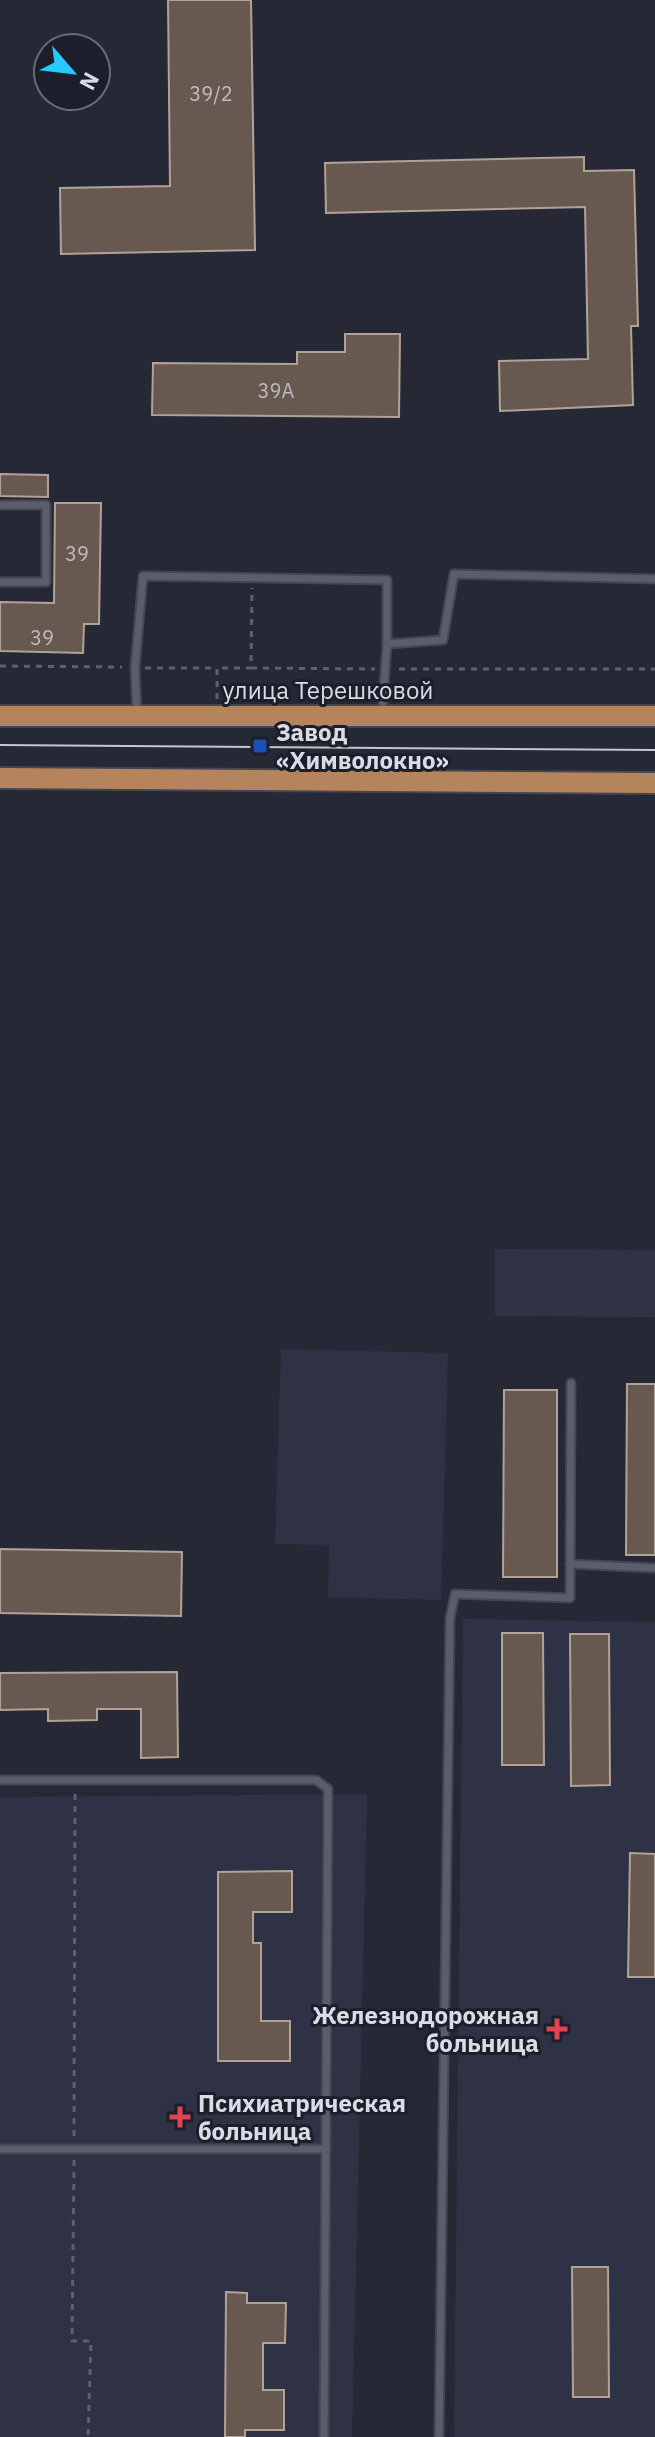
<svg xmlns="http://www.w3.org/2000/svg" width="655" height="2437" font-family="'IBM Plex Sans',sans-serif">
<rect width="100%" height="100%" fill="#262935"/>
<g fill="#2e3244">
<polygon points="495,1249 655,1250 655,1317 495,1316"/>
<polygon points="281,1349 448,1353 441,1600 328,1597 329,1545 275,1544"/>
<polygon points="463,1619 655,1622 655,2437 454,2437"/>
<polygon points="367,1794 352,2437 0,2437 0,1797"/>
</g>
<g fill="#675950" stroke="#b1a298" stroke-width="2">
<polygon points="168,0 251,0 255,250 61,254 60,188 170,186"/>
<polygon points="584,157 584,171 634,170 638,326 631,326 633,405 500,411 499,361 588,359 585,207 326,213 325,163"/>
<polygon points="345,334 400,334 399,417 152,415 153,363 297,364 297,352 345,352"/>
<polygon points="0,474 48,475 48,497 0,496"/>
<polygon points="55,503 101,503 99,624 84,624 83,653 0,651 0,602 54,603"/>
<polygon points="627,1384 655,1384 655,1555 626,1555"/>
<polygon points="504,1390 557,1390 557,1577 503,1577"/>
<polygon points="0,1549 182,1552 181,1616 0,1613"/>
<polygon points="502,1633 543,1633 544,1765 502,1765"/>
<polygon points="570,1634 609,1634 610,1785 571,1786"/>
<polygon points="177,1672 178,1757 141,1758 141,1709 97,1709 97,1720 48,1721 48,1709 0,1710 0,1673"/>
<polygon points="630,1853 655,1854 655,1977 628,1977"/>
<polygon points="292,1871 292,1912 253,1912 253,1943 261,1943 261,2021 290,2021 290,2061 218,2061 218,1872"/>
<polygon points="572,2267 608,2267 609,2397 573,2397"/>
<polygon points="226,2292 247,2293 247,2303 286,2303 285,2343 263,2343 263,2390 284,2390 284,2430 245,2430 245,2437 225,2437"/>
</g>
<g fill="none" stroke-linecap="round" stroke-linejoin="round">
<g stroke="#444751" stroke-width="11">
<g id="service">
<polyline points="0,505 46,505 46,582 0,582"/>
<polyline points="137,714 135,668 143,576 387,580 387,644"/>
<polyline points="382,714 387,644 443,640 454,574 655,579"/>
<polyline points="570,1564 655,1568"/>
<polyline points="0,1780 316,1780 328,1789 324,2437"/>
<polyline points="0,2149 326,2149"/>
<polyline points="439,2437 450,1618 455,1594 570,1598 571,1383"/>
</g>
</g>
<g stroke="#444751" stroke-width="24">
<g id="primary">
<polyline points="0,716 655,716"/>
<polyline points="0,778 655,783"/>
</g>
</g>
<g stroke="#5e606b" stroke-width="3" stroke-dasharray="6 6" stroke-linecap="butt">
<polyline points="0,666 122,667"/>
<polyline points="145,668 217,668"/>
<polyline points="251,668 375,669"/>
<polyline points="399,669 655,669"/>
<polyline points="217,699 217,668 251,668 252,588"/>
<polyline points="74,2136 75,1792"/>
<polyline points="74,2160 72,2341 91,2341 88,2437"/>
</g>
<use href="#service" stroke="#5a5e6c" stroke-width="7"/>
<use href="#primary" stroke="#b5845c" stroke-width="20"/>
<polyline stroke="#c4c6cf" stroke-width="2" points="0,745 655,750"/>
</g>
<rect fill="#1a4fb4" stroke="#1c1f2b" stroke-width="3" x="252" y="738" width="16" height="16" rx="4"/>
<g fill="#e0444e" stroke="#1c1f2b" stroke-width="3">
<path d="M553 2017h8v8h8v8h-8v8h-8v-8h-8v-8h8z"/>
<path d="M176 2105h8v8h8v8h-8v8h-8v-8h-8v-8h8z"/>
</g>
<g text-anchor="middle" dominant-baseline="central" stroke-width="6" stroke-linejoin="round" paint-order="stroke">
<g font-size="20" fill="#bdbbc0">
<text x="211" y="93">39/2</text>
<text x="276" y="390">39А</text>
<text x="77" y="553">39</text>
<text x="42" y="637">39</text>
</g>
<g font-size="24" fill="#dadce5" stroke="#1c1f2b">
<text x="328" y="690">улица Терешковой</text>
</g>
<g font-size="24" font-weight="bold" fill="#dadce5" stroke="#1c1f2b" text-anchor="start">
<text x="276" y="732">Завод<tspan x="276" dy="28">«Химволокно»</tspan></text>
<text x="539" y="2015" text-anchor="end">Железнодорожная<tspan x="539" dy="28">больница</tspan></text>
<text x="198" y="2103">Психиатрическая<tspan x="198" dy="28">больница</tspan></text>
</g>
</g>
<g transform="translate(72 72) rotate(118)"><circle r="38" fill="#1c1f2b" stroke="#686b75" stroke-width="2"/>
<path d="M0-6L14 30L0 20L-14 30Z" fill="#25c9fe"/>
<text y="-12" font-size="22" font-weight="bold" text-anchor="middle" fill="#dadce5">N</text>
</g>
</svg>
